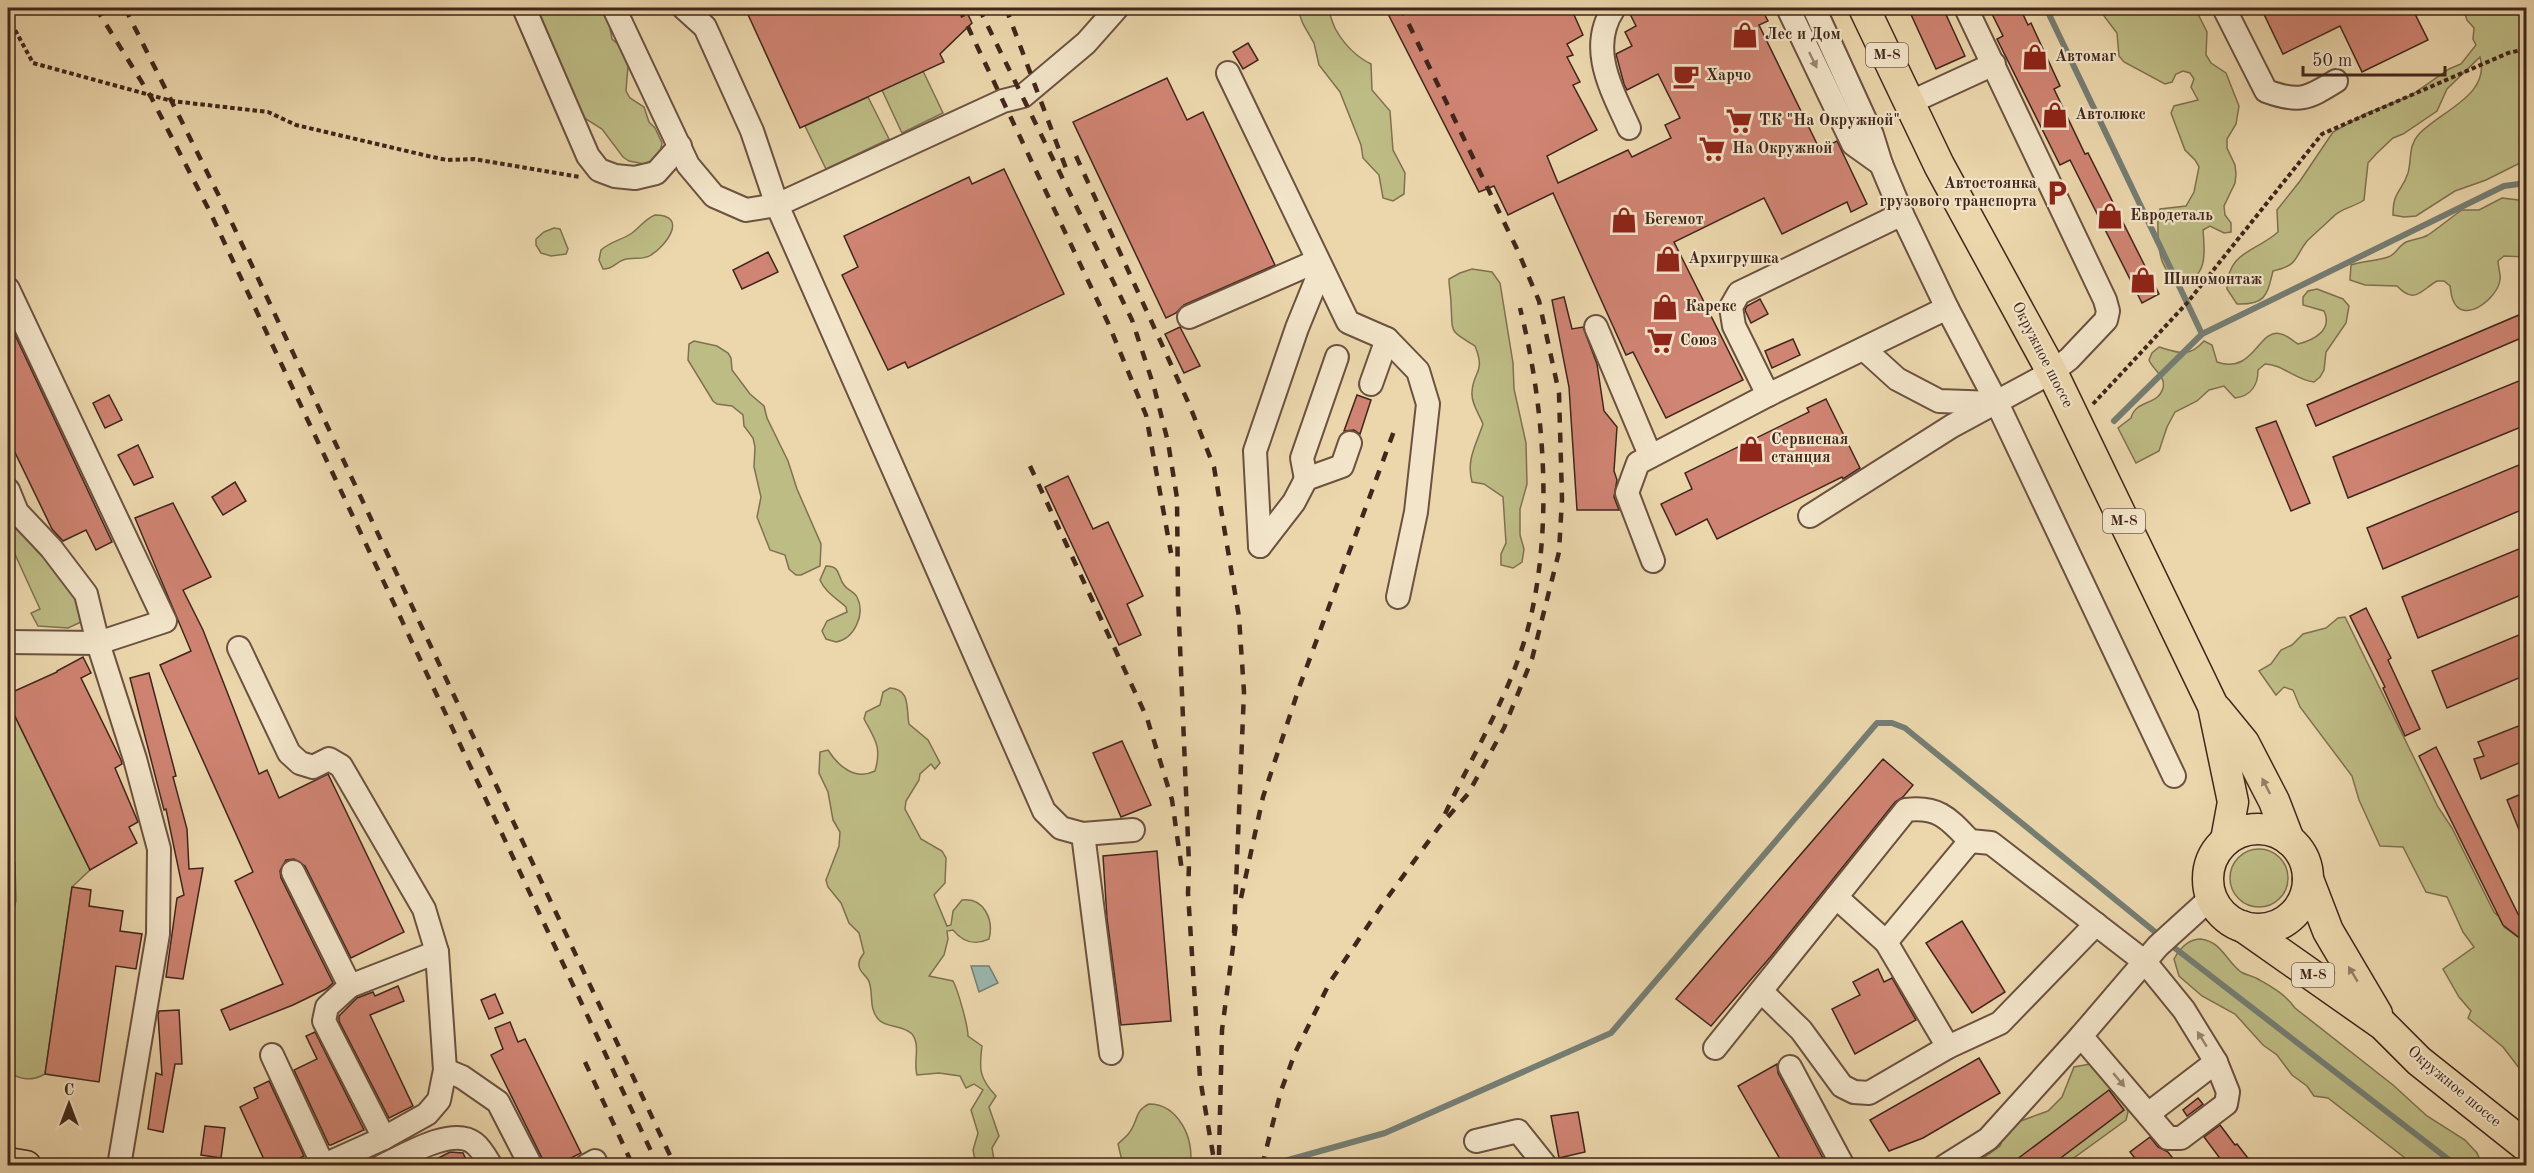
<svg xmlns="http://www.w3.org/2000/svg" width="2534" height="1173" font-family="'Old Standard TT',serif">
<rect width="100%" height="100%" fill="#ecd7ad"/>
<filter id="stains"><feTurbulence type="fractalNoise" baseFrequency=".00333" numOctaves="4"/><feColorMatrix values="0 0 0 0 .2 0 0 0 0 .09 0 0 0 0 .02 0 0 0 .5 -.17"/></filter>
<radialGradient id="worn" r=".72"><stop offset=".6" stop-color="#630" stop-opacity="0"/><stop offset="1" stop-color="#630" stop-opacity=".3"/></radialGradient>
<g fill="#bebc85" stroke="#7f7150" stroke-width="1.5">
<polygon points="532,8 602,8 609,23 612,39 619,45 628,66 626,91 630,98 644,107 649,122 655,128 662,143 659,158 644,164 629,161 623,157 602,129 578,114"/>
<path d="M1301,8H1327C1331,15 1332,23 1336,30C1344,44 1357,57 1371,64L1372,90L1390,111L1393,150L1405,173L1404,194L1393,201L1383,198L1379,175L1363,158L1361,145L1340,92L1319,65L1314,43L1303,24L1299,13Z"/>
<path d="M2102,8H2195L2207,32L2206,55L2211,63L2226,73L2239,106L2236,124L2227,139V148L2235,165L2236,174L2235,183L2224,206L2225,215L2231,223V232L2224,233L2210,226L2203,230C2205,253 2208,277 2181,284C2161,271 2159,255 2158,233C2158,224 2157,218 2160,209L2186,206L2194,192L2199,167L2195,160L2185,150L2171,113L2174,106L2198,100L2191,87L2194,79L2190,73L2183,71L2176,74L2172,82L2165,84L2124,62L2119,56L2117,33L2104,16Z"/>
<path d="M2463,8H2526V160L2486,180L2455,191L2416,216L2404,217L2393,215C2393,190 2402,192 2408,173C2412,158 2408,146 2419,134C2441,111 2491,95 2480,57L2447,89L2437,111L2403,134L2393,138L2376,154L2368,163L2364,200C2354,207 2343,208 2335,215C2330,220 2311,237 2307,241C2293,259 2299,265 2273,271C2267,295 2266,305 2237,304L2227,289C2227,251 2256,252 2278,232L2277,210L2300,181L2333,132L2365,114L2410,96L2449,69L2461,64L2476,45L2473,39L2474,28L2467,20Z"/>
<polygon points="923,71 943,113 902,133 882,90"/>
<polygon points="868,97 889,139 826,169 805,126"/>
<path d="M2502,198L2526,201V257L2504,256L2498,261C2498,267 2501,274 2500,280C2497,300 2462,325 2453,300C2451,296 2451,291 2450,286L2444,281H2437C2421,290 2415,305 2397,286L2365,285L2350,280L2351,265C2363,261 2377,261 2388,257C2396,255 2398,246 2406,242C2413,239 2421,239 2428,235C2440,227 2450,218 2462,210H2479Z"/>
<path d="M655,215C689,215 666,246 651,255C643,261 632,256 623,260C615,263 613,269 603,269L599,260L601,250C611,241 622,240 632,233C641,226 645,219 655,215Z"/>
<polygon points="554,228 560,229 568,249 566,254 551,256 541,253 536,245 536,239 544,232"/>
<path d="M1472,269L1492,272L1500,283L1513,363L1514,389L1526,443L1527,484L1520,509V535L1524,549L1522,562L1513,568L1501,565V554L1506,543L1503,497L1484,484L1472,482C1466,460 1476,445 1483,424C1479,414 1471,403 1472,392C1473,371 1486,373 1475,346C1448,330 1453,333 1451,304C1451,295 1449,288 1449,279L1460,273Z"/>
<path d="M2317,289L2343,299L2349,306L2346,323L2326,352L2324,370L2320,377L2314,382C2296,380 2282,364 2265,364L2258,370C2258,385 2251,396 2235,398L2224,386L2209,390L2197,401L2175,412L2167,427L2159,451L2136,463L2118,428L2131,418C2136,399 2158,406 2163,388C2166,376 2153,370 2149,360L2152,353L2159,347C2179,353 2189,358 2204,341L2212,345L2217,362C2255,375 2258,327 2281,334C2287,335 2293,341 2298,344C2314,340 2333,330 2324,311L2303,305V297L2308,291Z"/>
<polygon points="694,341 717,346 728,353 731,358 732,370 750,394 764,406 767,418 788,461 797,489 821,544 820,566 801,575 796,575 789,569 785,555 770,550 757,517 761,497 754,467 755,447 753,438 744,426 743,415 732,406 717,404 713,401 688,360 689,344"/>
<path d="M8,513C34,543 80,581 81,622L68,628L38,626L31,613L40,609L8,539Z"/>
<path d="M826,566C841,566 837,576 844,585C847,590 854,591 857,597C866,614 854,639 836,642L826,639L822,631L827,621L847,612L846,607C836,598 825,592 820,580Z"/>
<polygon points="2345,617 2438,807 2452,828 2494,912 2497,915 2506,916 2504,927 2526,943 2526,1077 2503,1047 2468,1018 2471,1011 2459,997 2443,969 2474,947 2463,932 2447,897 2426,892 2403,847 2380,846 2359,800 2352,776 2300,707 2293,690 2284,687 2276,695 2259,671 2271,664 2281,650 2292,645 2303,634 2326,628 2338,618"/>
<path d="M890,688C911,689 906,709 909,724L928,740L940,763L935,769L931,764L920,774L919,780L906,801L905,809L921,839L942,851L946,858L945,883L934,895L947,926L951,925L953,911L962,900C984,897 994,920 989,939C974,946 963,942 953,930L947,931L948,939L944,955L929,976L953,981C958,990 968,1026 968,1036L982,1046C979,1069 979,1078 996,1096L989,1107L999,1136L992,1148L995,1165H976L973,1150L978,1133L971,1110L983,1090L974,1084L966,1088L960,1076L939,1073L917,1075C913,1063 921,1045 912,1034C904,1025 887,1028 879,1020C869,1009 873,998 870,985C869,976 860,974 859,966C858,961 861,957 864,953L859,933L849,923L841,903L828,887L826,880L839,846L840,832L833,820L828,792L819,773L820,752L828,750C838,766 855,781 875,771C882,747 875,739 864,719L866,712L880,705L883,692Z"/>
<path d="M8,702L90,870L72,887L45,1074C33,1081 18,1081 8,1070V977L11,964V919L16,901L15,863L8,856Z"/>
<circle cx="2259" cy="878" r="29"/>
<path d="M2201,939C2222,942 2226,961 2241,972C2246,975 2253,976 2258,979C2272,987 2285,994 2295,1008L2393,1085L2427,1116L2465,1140L2477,1153L2482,1165H2414L2328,1098L2314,1096L2307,1086L2292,1075L2277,1055L2263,1045L2235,1014L2202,996L2179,976L2174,959C2180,948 2189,939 2201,939Z"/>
<polygon points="2090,1064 2095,1066 2126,1106 2128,1112 2126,1120 2064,1165 1972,1166 2000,1146 2004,1135 2015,1123 2048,1111 2062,1097 2074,1067"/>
<path d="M1149,1104C1178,1104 1195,1139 1190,1165H1123L1118,1144C1122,1140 1126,1137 1129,1133C1138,1122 1134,1111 1149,1104Z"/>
</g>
<polygon fill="#99b8af" stroke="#757e74" stroke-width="1.5" points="971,966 989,966 998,983 979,992"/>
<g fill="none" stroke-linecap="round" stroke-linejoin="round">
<g stroke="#757e74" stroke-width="6">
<polyline points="2046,8 2202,334"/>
<polyline points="2114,421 2202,334 2504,186 2526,183"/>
<polyline points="1281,1162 1385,1133 1611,1033 1877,723 1892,723 1905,728 2176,949 2457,1166"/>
</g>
</g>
<g fill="#d08473" stroke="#40261b" stroke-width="1.5">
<polygon points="745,8 965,8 972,23 940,54 944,62 800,128"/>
<polygon points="1385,8 1571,8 1583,35 1567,44 1573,55 1567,57 1580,82 1573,85 1597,130 1547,156 1558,183 1628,150 1632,157 1671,138 1665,125 1680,118 1658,74 1627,90 1624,84 1616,54 1632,46 1625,32 1636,26 1627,8 1761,8 1768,21 1759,25 1820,150 1837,141 1867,204 1851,212 1847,202 1782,234 1764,198 1674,242 1743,380 1666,418 1633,352 1626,355 1553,193 1508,215 1494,186 1479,192"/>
<polygon points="1908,8 1943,8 1965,56 1936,69"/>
<polygon points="1989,8 2020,8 2028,25 2031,23 2060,86 2054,89 2085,154 2088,153 2159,294 2142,303 2070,160 2060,165 1997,39 2003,36"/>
<polygon points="2261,8 2412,8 2428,40 2362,72 2340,26 2283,54"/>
<polygon points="1248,43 1258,60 1243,69 1233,52"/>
<polygon points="1167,78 1187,120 1203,112 1275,265 1184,305 1176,313 1166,318 1073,122"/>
<polygon points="1004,169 1064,294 908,368 905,362 888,370 842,275 858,267 844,236 969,177 972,184"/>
<polygon points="768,252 778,272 742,289 733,270"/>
<polygon points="1564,297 1572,329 1583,327 1597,364 1604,411 1617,427 1614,471 1617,480 1614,497 1619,510 1577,510 1569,387 1552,300"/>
<polygon points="1760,299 1768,314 1751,323 1745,310 1747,306"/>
<polygon points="2526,312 2526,336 2316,426 2307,405"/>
<polygon points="8,320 112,542 96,550 86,530 63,541 52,529 8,438"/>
<polygon points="1180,327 1200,366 1184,373 1165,334"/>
<polygon points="1793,339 1800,355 1772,368 1765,351"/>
<polygon points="2526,378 2526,425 2348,498 2333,457"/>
<polygon points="109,395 122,420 105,428 93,403"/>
<polygon points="1357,395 1371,400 1360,434 1354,430 1344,431"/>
<polygon points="1826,399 1860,468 1843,479 1842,477 1717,539 1707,519 1676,535 1661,504 1692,489 1685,473 1809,412 1807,408"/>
<polygon points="2276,421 2310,503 2291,511 2256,428"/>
<polygon points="138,445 153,477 134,485 118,455"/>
<polygon points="2526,462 2526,508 2383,569 2367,528"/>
<polygon points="1068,476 1093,529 1108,522 1143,596 1127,604 1141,635 1119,645 1045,487"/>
<polygon points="235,482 246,501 223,515 212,497"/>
<polygon points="173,503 211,577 183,590 203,630 259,774 267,770 279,798 328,774 404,932 351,958 305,866 294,859 286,860 280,871 281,878 333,983 326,989 293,1005 230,1030 221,1010 283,984 235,881 253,872 160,665 191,651 135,518"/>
<polygon points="2526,546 2526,593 2418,638 2402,597"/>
<polygon points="2366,608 2391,658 2388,660 2420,729 2405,736 2383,688 2385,687 2350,616"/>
<polygon points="2526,632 2526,675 2447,708 2432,671"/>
<polygon points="83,657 91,673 81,678 121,760 122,764 115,768 138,822 129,827 137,843 90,870 8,702 8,694 57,672 57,671"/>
<polygon points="149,673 176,776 173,777 187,829 189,869 203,868 183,979 166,977 177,898 184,895 166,809 164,810 130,678"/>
<polygon points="2526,723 2526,760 2481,779 2474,759 2484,756 2478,742"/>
<polygon points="1122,741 1151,805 1121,817 1093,753"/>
<polygon points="2436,747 2518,914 2526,921 2526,943 2503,925 2419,756"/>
<polygon points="1883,759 1913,785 1903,797 1895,802 1772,955 1711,1026 1676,999"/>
<polygon points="2526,792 2526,847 2507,800"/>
<polygon points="1157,851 1171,1021 1121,1025 1107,918 1103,856"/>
<polygon points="72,887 91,890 89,906 123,911 120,931 142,934 136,969 116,966 99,1082 45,1074"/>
<polygon points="1962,921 2005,992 1972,1013 1926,943"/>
<polygon points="1878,969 1884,982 1892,978 1916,1020 1855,1054 1832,1009 1860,995 1853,982"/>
<polygon points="398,986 404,1001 370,1015 413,1106 389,1118 339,1021 339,1016 357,998 373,992 375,996"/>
<polygon points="495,994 503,1013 489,1019 481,1000"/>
<polygon points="179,1010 182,1064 175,1064 163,1132 148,1129 156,1073 162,1075 158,1015 159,1011"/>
<polygon points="510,1022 518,1042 525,1039 581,1153 555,1166 546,1166 491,1055 503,1049 495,1028"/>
<polygon points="315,1032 364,1130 331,1145 329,1145 294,1070 317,1059 306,1036"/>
<polygon points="1979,1058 2000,1093 1923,1138 1889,1151 1870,1120"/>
<polygon points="1777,1064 1778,1073 1827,1166 1784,1166 1738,1086"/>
<polygon points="269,1081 304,1156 284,1166 267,1166 240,1107 258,1098 254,1088"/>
<polygon points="2109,1090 2124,1110 2050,1166 2008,1166"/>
<polygon points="2198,1098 2203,1104 2187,1116 2183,1110"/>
<polygon points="1578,1112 1585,1152 1559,1158 1551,1116"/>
<polygon points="2220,1125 2235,1145 2237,1144 2254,1166 2208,1166 2219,1157 2204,1137"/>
<polygon points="205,1126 225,1128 221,1158 201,1155"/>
<polygon points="2150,1137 2158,1147 2168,1152 2179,1166 2141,1166 2130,1152"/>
<polygon points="450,1152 463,1153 469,1166 423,1166"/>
</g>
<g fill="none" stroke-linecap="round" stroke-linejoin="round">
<g stroke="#6b5240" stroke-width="26">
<g id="minor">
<polyline points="524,8 588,156 599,170 615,176 635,178 656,173 680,146"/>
<polyline points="614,8 688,165 714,196 746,210 777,205 1003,101 1023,96 1086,43 1117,8"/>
<polyline points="684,8 705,27 752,131 777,205 1044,811 1061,828 1083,834 1133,830"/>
<path d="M1614,8C1587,48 1612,90 1629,128"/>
<polyline points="1788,8 1853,144 1881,164 1902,214"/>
<polyline points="1814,8 1872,135 1881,164"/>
<path d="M2224,8L2266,91C2299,103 2307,99 2336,81"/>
<polyline points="1228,73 1348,322 1387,339 1418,371 1428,404 1416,512 1398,597"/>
<polyline points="1909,103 1994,64"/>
<polyline points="8,289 165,621 98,643 8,642"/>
<polyline points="1189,317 1317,261"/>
<polyline points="1596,327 1650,455"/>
<polyline points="1864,349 1897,379 1939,401 1995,403"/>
<polyline points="1371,384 1387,339"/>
<polyline points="1768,395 1734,326 1731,307 1739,293 1902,214 1947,308 1997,403 2174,776"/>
<polyline points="1306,479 1302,458 1337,357"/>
<polyline points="8,490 17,512 51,548 86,594 98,643 135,759 159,849 158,934 119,1166"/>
<polyline points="1810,516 1952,426 2052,372 2069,359 2106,320 2108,311 2105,300 1966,8"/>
<polyline points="1260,546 1255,451 1297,328 1321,269"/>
<polyline points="1260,546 1294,502 1306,479 1342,466 1350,443"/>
<polyline points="1653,561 1627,493 1638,463 1768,395 1947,308"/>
<polyline points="239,648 289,753 300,763 313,767 329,759 341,766 424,909 437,952 445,1070 439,1100 427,1114 384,1138 322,1166"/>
<polyline points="1083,834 1111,1053"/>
<polyline points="293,872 350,986 437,952"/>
<polyline points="1836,897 1886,942 1948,1047"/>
<polyline points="1886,942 1970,841"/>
<polyline points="350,986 327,1007 324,1021 384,1138"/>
<polyline points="1761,991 1801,1030 1842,1086 1854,1092 1869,1093 1948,1047 2000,1023 2096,924"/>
<path d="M1715,1048L1906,810C1939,806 1949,819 1970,841L1991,843L2145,962L2184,1010L2216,1062L2228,1092L2226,1104L2181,1138H2168L2081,1036"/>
<polyline points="272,1055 323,1165"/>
<polyline points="1790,1067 1843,1166"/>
<polyline points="445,1070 462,1077 498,1102 531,1166"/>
<polyline points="2148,1114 2216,1062"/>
<polyline points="1476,1141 1518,1131 1546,1166"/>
<path d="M382,1166C404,1156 452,1126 474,1143C481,1148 487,1159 491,1166"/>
<polyline points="586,1166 595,1161"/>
<polyline points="1945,1166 1988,1139 2081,1036 2158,946 2212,897"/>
</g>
</g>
<g stroke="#40261b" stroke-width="33">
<g id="major">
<polyline points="1864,8 1939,165 2052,372 2213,706 2233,802 2226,840"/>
<polyline points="2217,710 2244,743 2274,801 2289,840"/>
<circle cx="2258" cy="879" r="50"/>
<polyline points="2308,879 2328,931 2377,1014"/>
<polyline points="2242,926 2383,1025 2419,1061 2526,1146"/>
<polyline points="8,1163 26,1166"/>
</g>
</g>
<g stroke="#40261b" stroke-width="4" stroke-dasharray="4.5 3" stroke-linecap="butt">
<polyline points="8,17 33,63 172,101 268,112 296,125 428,156 447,160 474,159 580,177"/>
<polyline points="2093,404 2187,303 2322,134 2508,53 2526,49"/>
</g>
<use href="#minor" stroke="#f3e5ca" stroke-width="22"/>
<use href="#major" stroke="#ecd7ad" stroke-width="30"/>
<g stroke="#40261b" stroke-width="4.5" stroke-dasharray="10 10" stroke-linecap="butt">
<polyline points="96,8 151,97 210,212 658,1166"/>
<polyline points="125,8 224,206 675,1166"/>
<polyline points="959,8 1109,325 1146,415 1171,553"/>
<polyline points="979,8 1132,320 1154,387 1168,442 1177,498 1178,597 1189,864 1188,893 1200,1078 1215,1166"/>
<polyline points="1006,8 1067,171"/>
<polyline points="1076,156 1189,404 1214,467 1239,617 1244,692 1234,933"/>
<polyline points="1030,466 1147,718 1172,800 1182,871"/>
<path d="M1445,814C1473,754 1509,696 1527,632C1554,532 1545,407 1520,308"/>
<polyline points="1241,898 1263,797 1300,685 1394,431"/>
<polyline points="585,1062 633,1166"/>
<polyline points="1219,1155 1222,1030 1236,924"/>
<polyline points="1262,1166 1281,1091 1295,1053 1330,982 1382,905 1439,827 1468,794 1504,728 1532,659 1559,552 1562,499 1559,393 1539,301 1517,249 1401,8"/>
</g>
</g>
<defs><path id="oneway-solid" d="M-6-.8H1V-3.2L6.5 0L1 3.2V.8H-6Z" transform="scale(1.5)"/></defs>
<g fill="#9a8672">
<use href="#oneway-solid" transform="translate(1813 60) rotate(64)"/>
<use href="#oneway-solid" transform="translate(2202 1039) rotate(-122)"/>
<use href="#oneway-solid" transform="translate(2119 1080) rotate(50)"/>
</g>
<g fill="#967e64">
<use href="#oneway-solid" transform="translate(2266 786) rotate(-117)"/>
<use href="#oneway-solid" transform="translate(2353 974) rotate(-121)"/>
</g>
<defs>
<g id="shop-bare" transform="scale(2.07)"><path d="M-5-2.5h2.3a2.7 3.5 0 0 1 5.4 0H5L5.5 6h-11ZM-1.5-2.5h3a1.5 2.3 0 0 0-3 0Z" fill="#8f2418" stroke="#f3e5ca" stroke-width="2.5" paint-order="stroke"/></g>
<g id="cafe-bare" transform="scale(2.07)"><path d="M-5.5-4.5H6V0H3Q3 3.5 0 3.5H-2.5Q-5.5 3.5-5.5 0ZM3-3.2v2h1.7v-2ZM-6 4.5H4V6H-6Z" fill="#8f2418" stroke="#f3e5ca" stroke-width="2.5" paint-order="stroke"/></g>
<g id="supermarket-bare" transform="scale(2.07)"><path d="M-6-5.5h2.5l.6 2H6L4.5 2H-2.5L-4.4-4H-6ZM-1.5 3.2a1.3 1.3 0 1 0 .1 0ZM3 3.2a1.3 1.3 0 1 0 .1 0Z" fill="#8f2418" stroke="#f3e5ca" stroke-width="2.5" paint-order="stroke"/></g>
<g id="parking-bare" transform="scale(2.07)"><path d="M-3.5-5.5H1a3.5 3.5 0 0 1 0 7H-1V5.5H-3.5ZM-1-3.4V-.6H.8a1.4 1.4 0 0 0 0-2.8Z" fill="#8f2418" stroke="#f3e5ca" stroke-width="2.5" paint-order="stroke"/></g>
</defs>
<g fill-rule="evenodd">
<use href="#shop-bare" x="1745" y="35"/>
<use href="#shop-bare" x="2035" y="57"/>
<use href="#cafe-bare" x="1686" y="76"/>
<use href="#shop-bare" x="2055" y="115"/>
<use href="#supermarket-bare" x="1739" y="121"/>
<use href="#supermarket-bare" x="1712" y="149"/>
<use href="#parking-bare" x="2057" y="193"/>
<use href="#shop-bare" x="2110" y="216"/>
<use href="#shop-bare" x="1624" y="220"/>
<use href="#shop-bare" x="1668" y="259"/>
<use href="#shop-bare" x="2143" y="280"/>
<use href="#shop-bare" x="1665" y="307"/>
<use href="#supermarket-bare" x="1660" y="341"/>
<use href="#shop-bare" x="1751" y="449"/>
</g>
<g text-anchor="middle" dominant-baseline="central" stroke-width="4.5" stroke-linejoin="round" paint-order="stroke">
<g fill="#f3e5ca" stroke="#765f50" stroke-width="1.5">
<rect x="1866" y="43" width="42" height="24" rx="4.5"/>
<rect x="2103" y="509" width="42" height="24" rx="4.5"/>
<rect x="2292" y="963" width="42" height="24" rx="4.5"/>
</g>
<g font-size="15" font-weight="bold" fill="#40261b">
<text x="1887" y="55">М-8</text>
<text x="2124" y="521">М-8</text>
<text x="2313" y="975">М-8</text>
</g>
<g font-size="16" font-weight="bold" fill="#40261b" stroke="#f3e5ca" text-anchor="start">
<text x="1765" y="35">Лес и Дом</text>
<text x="2055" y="57">Автомаг</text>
<text x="1706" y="76">Харчо</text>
<text x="2075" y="115">Автолюкс</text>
<text x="1759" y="121">ТК "На Окружной"</text>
<text x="1732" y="149">На Окружной</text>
<text x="2037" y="184" text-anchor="end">Автостоянка<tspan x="2037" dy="18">грузового транспорта</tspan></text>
<text x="2130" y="216">Евродеталь</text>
<text x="1644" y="220">Бегемот</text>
<text x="1688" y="259">Архигрушка</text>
<text x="2163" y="280">Шиномонтаж</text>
<text x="1685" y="307">Карекс</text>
<text x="1680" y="341">Союз</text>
<text x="1771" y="440">Сервисная<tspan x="1771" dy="18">станция</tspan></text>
</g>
<g font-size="16" fill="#40261b" stroke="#f3e5ca">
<text transform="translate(2042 355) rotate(63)">Окружное шоссе</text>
<text transform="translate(2454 1087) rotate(40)">Окружное шоссе</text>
</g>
</g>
<rect width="2534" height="1173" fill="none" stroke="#ecd7ad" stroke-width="30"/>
<rect x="9" y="9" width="2516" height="1155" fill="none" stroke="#40261b" stroke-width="3"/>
<rect x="15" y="15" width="2504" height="1143" fill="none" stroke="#40261b" stroke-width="1.5"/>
<g transform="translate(69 1104)" stroke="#f3e5ca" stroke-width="4.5" paint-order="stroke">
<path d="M0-4.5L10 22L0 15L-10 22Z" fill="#40261b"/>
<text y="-9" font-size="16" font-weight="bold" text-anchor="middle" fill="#40261b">С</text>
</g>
<path d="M2303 66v9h142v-9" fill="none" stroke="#40261b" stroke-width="3"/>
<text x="2312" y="66" font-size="18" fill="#40261b" stroke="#f3e5ca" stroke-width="4.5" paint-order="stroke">50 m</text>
<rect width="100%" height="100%" filter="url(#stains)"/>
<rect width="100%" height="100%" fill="url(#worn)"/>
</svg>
